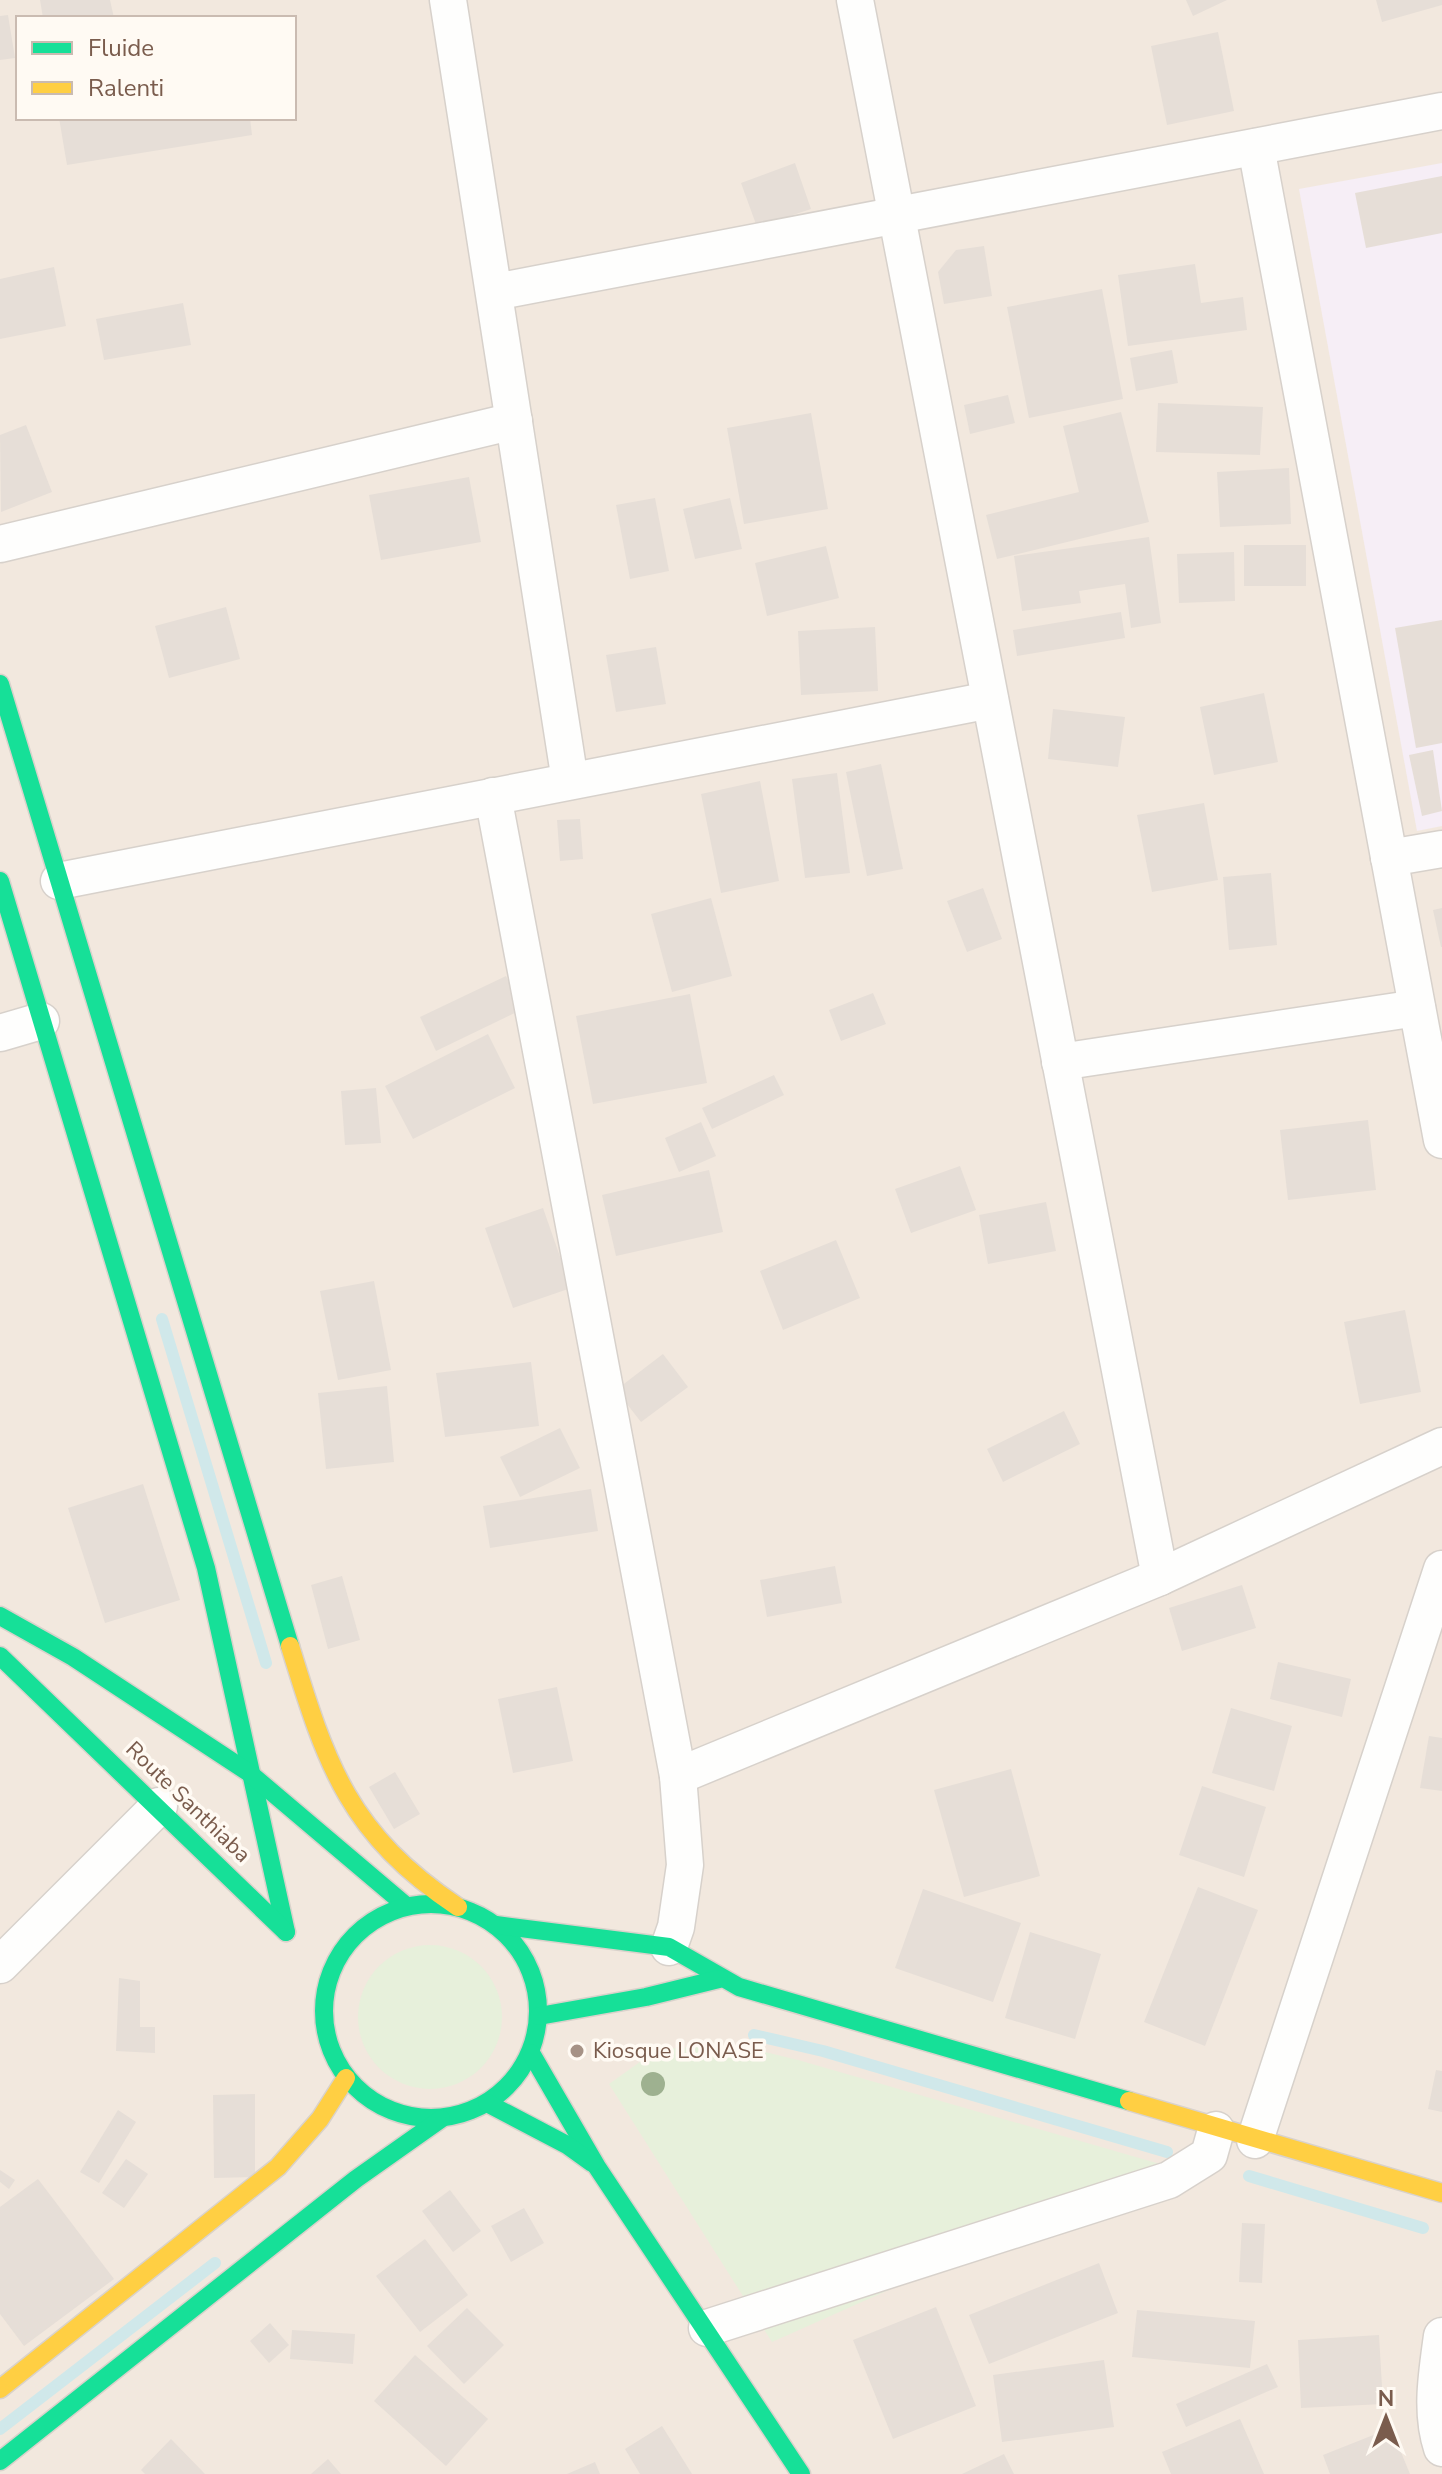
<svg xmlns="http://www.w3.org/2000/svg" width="1442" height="2474" font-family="'Nunito Sans',sans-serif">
<rect width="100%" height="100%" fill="#f9f5f0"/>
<path fill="#f2e8de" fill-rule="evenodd" d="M0,0H1442V2474H0ZM18,18H294V118H18Z"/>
<polygon fill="#f6eef6" points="1442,163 1442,826 1417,831 1299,189"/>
<g fill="#e7f0db">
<circle cx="430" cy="2017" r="72"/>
<polygon points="695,2047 753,2049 798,2060 1167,2166 772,2342 609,2084 658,2049"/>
</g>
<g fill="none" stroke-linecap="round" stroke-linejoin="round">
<g stroke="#d0e8ea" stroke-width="12">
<polyline points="162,1319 266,1663"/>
<polyline points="754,2035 823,2051 1167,2152"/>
<polyline points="1249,2176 1423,2228"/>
<polyline points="0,2429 215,2263"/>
</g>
</g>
<g fill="#e6ded7">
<polygon points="40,0 110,0 114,18 43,18"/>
<polygon points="1186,0 1227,0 1193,16"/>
<polygon points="1376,0 1442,0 1442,5 1382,22"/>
<polygon points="8,15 15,58 0,60 0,16"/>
<polygon points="1218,32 1234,111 1167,125 1151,46"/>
<polygon points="59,118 250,118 252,135 67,165"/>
<polygon points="795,163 811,209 757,227 741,183"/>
<polygon points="1442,176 1442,233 1366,248 1355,193"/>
<polygon points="984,246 992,296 944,304 938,272 956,250"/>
<polygon points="1195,264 1201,303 1243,297 1247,330 1128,346 1118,275"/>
<polygon points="54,267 66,326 0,339 0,279"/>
<polygon points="1102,289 1123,399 1029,418 1007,307"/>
<polygon points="183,303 191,345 104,360 96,319"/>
<polygon points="1172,350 1178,383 1136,391 1130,358"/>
<polygon points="1008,395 1015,423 970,434 964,405"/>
<polygon points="1158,403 1263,407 1260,455 1156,452"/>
<polygon points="1121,412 1149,522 997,559 986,515 1079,492 1063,426"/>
<polygon points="811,413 828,509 744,524 727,428"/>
<polygon points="26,425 52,492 1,512 0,435"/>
<polygon points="1289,468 1291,524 1220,527 1217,472"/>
<polygon points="469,477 481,542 381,560 369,495"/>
<polygon points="655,498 669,571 630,579 616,505"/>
<polygon points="730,498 742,549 695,559 683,509"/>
<polygon points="1149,537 1161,623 1131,628 1125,584 1079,591 1081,603 1022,611 1014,556"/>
<rect x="1244" y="545" width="62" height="41"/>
<polygon points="826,546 839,598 767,616 755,563"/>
<polygon points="1234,552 1235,601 1179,603 1177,554"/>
<polygon points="226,607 240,659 169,678 155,626"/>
<polygon points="1121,612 1125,638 1017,656 1013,630"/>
<polygon points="1442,620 1442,743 1416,748 1395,628"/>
<polygon points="875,627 878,691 801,695 798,631"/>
<polygon points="656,647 666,704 616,712 606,655"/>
<polygon points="1264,693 1278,762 1214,775 1200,707"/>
<polygon points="1053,709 1125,717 1118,767 1048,759"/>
<polygon points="1433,750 1442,811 1422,816 1409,755"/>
<polygon points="881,764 903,869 867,876 846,772"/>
<polygon points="837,773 850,873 805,878 792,779"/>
<polygon points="760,781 779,881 721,893 701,794"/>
<polygon points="1204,803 1218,880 1152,892 1137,815"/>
<polygon points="580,819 583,859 560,861 557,820"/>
<polygon points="1271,873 1277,945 1229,950 1223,877"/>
<polygon points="983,888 1002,939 967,952 947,901"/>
<polygon points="711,898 732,976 672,992 651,914"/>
<polygon points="1442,908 1442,947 1441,947 1433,910"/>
<polygon points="506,976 523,1009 436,1051 420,1017"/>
<polygon points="873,993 886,1024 841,1041 829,1010"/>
<polygon points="690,994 707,1083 593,1104 576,1016"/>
<polygon points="488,1034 515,1088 413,1139 385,1086"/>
<polygon points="774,1075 784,1095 712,1129 702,1108"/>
<polygon points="376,1088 381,1143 345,1145 341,1091"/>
<polygon points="1368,1120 1376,1190 1288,1200 1280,1130"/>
<polygon points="701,1122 716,1156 679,1172 665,1138"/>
<polygon points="960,1166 976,1210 911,1233 895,1189"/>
<polygon points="709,1170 723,1232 616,1256 602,1195"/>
<polygon points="1046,1202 1056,1251 988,1264 979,1215"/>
<polygon points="543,1208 571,1288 513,1308 485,1228"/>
<polygon points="836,1240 860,1298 783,1330 760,1271"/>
<polygon points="374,1281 391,1370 338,1380 320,1291"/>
<polygon points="1405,1310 1421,1392 1360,1404 1344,1322"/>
<polygon points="663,1354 688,1387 641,1422 616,1390"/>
<polygon points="531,1362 539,1426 445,1437 436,1373"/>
<polygon points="387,1386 394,1462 326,1469 318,1393"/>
<polygon points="1064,1411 1080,1444 1003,1482 987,1449"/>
<polygon points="560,1428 580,1468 520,1497 500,1457"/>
<polygon points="143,1484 180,1600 105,1623 68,1508"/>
<polygon points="591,1489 598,1531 490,1548 483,1506"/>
<polygon points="835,1566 842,1603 767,1617 760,1580"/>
<polygon points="342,1576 360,1640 328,1649 311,1585"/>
<polygon points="1242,1585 1256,1628 1182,1651 1169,1608"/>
<polygon points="1278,1662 1351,1679 1342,1717 1270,1699"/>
<polygon points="557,1687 573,1761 513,1773 498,1699"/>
<polygon points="1231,1708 1292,1726 1274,1791 1212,1773"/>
<polygon points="1429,1736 1442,1738 1442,1791 1420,1788"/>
<polygon points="1011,1769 1040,1876 964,1897 934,1790"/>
<polygon points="395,1772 420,1814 394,1829 369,1787"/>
<polygon points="1202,1786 1266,1807 1244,1877 1179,1855"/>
<polygon points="1198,1887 1258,1910 1205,2046 1144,2022"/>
<polygon points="923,1889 1021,1923 993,2002 895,1968"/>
<polygon points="1030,1932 1101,1954 1075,2039 1005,2018"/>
<polygon points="119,1978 140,1981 140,2027 155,2027 155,2053 116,2051"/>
<polygon points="1436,2070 1442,2071 1442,2112 1428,2109"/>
<polygon points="255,2094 255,2177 214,2178 213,2095"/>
<polygon points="118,2110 136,2122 99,2183 80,2172"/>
<polygon points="126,2159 148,2174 124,2208 102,2193"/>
<polygon points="0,2170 15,2180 9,2189 0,2182"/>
<polygon points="38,2179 114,2279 24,2346 0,2314 0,2207"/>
<polygon points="450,2190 481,2231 453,2252 422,2211"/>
<polygon points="524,2208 544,2243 511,2262 491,2226"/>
<polygon points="1242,2223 1265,2224 1262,2283 1239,2282"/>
<polygon points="425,2239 468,2295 420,2332 376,2276"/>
<polygon points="1099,2263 1118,2313 989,2364 969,2315"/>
<polygon points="936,2307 976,2406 893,2439 853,2340"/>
<polygon points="467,2308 504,2345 464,2384 427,2346"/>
<polygon points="1137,2310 1255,2321 1250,2368 1132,2357"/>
<polygon points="270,2323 289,2345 269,2363 250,2341"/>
<polygon points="292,2330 355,2334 353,2364 290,2359"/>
<polygon points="1379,2335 1383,2404 1301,2408 1298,2340"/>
<polygon points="415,2355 488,2419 446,2466 374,2401"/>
<polygon points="1104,2360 1114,2427 1002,2442 993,2375"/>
<polygon points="1267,2364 1278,2387 1186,2427 1176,2404"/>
<polygon points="1240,2419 1264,2474 1171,2474 1162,2452"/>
<polygon points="662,2426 692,2474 640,2474 625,2449"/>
<polygon points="1391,2428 1410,2474 1330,2474 1323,2455"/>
<polygon points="171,2439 205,2474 145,2474 141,2470"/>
<polygon points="1004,2454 1014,2474 962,2474"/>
<polygon points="328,2459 341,2474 311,2474"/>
<polygon points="595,2462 600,2474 567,2474"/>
</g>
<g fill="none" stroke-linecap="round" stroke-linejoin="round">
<g stroke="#d7d1cb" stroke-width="39">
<g id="street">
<polyline points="448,0 570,781"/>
<polyline points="855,0 1160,1577"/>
<polyline points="1256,147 1442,1140"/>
<polyline points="495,292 1442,111"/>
<polyline points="0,544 514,421"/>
<polyline points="493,796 678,1776 685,1865 676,1927 669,1947"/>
<polyline points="1389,858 1442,849"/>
<polyline points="59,881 990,700"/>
<polyline points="0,1033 41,1021"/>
<polyline points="1060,1062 1417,1008"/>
<polyline points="678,1776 1160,1577 1442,1446"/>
<polyline points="0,1965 159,1806"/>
<polyline points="1255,2140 1442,1569"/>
<polyline points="707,2328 1169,2180 1209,2155 1216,2130"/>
<path d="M1442,2336C1437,2373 1430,2412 1442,2448"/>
</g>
</g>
<g stroke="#d9d2cb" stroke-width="21">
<g id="fast">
<polyline points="0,684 290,1646"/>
<polyline points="0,881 206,1568 286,1932"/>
<polyline points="0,1616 73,1657 248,1772 404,1904"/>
<polyline points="0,1656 286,1932"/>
<circle cx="431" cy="2011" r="107"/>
<polyline points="496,1925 669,1947 739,1987 1129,2101"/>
<polyline points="539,2016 646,1997 719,1979"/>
<polyline points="531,2053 597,2167 801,2474"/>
<polyline points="487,2103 567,2145 592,2163"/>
<polyline points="0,2461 356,2179 441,2119"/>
</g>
</g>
<g stroke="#d9d2cb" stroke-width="21">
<g id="slow">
<path d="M290,1646C327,1767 349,1834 458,1907"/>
<polyline points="1129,2101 1442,2193"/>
<polyline points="0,2389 278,2167 320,2119 346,2078"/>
</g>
</g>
<use href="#street" stroke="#fefefd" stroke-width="36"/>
<use href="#fast" stroke="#16e098" stroke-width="18"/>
<use href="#slow" stroke="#ffcf43" stroke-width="18"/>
</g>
<circle fill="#9eb190" cx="653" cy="2084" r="12"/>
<circle fill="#a69286" stroke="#fffaf3" stroke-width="3" cx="577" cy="2051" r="8"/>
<g text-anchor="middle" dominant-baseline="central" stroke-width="7" stroke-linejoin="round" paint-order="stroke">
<g font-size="22" fill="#7a5c4d" stroke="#fffaf3">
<text transform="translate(188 1802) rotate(44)">Route Santhiaba</text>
</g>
<g font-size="22" fill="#7a5c4d" stroke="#fffaf3" text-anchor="start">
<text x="593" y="2051">Kiosque LONASE</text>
</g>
</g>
<rect x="16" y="16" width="280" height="104" fill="#fffaf3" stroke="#cabbb1" stroke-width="2"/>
<rect x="32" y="42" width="40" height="12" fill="#16e098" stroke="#cabbb1" stroke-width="2"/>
<text x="88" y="56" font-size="24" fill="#7a5c4d">Fluide</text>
<rect x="32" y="82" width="40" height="12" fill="#ffcf43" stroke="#cabbb1" stroke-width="2"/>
<text x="88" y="96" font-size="24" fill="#7a5c4d">Ralenti</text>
<g transform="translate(1386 2418)" stroke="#fffaf3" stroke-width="6" paint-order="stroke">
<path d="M0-6L14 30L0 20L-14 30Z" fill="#7a5c4d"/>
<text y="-12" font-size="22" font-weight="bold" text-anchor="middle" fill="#7a5c4d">N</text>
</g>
</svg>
